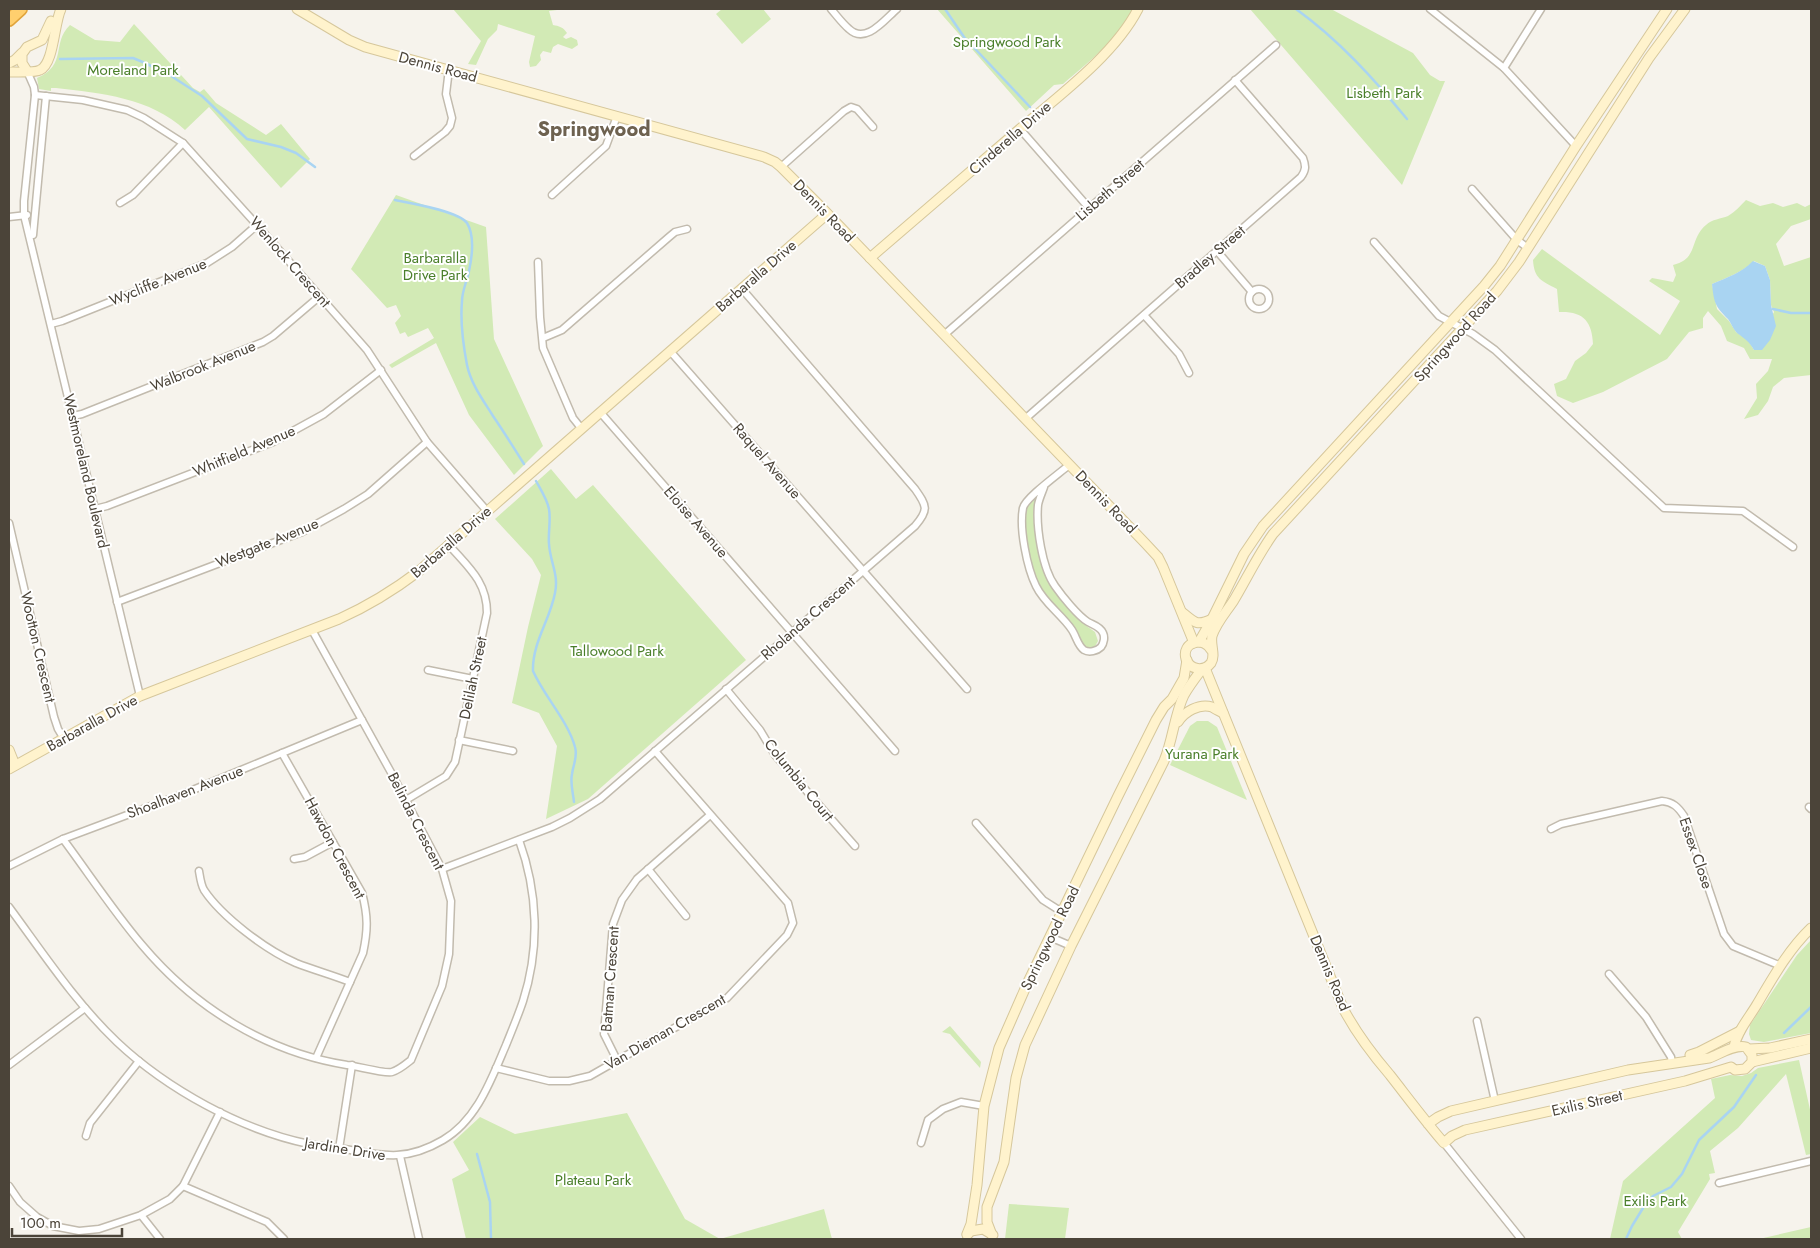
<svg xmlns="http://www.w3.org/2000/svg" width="1820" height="1248" font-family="Jost,sans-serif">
<rect width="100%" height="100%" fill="#f6f3ec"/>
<g fill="#d2eab5" fill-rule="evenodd">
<path d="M453,9H565L549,11L553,25C559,26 563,27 567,33L563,37L566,39L571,37L577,40L578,45L572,49L558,44L553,47L551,53L543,51L540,55L541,60L536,66L530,67L529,62L535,36L498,24L497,30L488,39L476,65L468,64L481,41Z"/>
<polygon points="722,9 763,9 771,19 742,44 716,14"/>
<path d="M937,9H1133C1117,40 1089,62 1063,84L1054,85L1026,111Z"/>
<polygon points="1250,9 1331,9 1413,53 1430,75 1440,81 1445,81 1402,185"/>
<path d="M134,24L193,88L200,92L204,89L216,103L266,135L281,124L310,159L281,188L209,107L185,130C151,98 101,93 56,88H51V91L39,89L37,78C68,65 51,43 70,25L95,40L120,42Z"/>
<polygon points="396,195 486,227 494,339 543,446 514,475 469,415 436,343 392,368 389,365 434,338 428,328 408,337 405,332 400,334 395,323 401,316 396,305 387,308 351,269"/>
<path d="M1746,200L1760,206L1773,203L1783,207L1797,203L1805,207L1811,204V219L1791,226L1776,244L1784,266L1811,257V375L1784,378L1773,387L1768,401L1758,415L1744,419L1757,398L1756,384L1768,371L1772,359H1750L1744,348L1727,341L1721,326L1708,311L1703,318V328L1689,332L1667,359L1603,392L1573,403L1557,396L1554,384L1566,379L1575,361L1586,353L1593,344C1592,321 1583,311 1559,312L1557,289C1542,281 1534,279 1533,260L1542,249L1660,335L1680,301L1649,281L1652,278L1673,282L1676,275L1673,265C1699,259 1689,239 1706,225C1712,219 1721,219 1728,216C1735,212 1741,205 1746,200ZM1754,261L1765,266L1770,280L1771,305L1774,312L1754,350L1748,340L1736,332L1729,321L1717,309L1712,284C1728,277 1741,273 1754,261Z"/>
<polygon points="551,469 576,499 593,485 746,660 588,799 546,819 557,746 539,713 512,703 528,627 541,575 532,559 495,519"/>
<path d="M1034,497L1036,499L1037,537L1047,580L1084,622L1085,625L1095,632L1098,641L1094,648H1085C1081,643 1080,636 1076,631C1068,616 1053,606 1043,592C1031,574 1022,531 1026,510C1026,504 1030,501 1034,497Z"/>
<polygon points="1197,721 1208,721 1217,727 1247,800 1170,765 1190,726"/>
<polygon points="1811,940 1811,1033 1764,1042 1751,1040 1749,1034 1750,1025 1797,955"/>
<polygon points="950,1026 981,1062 980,1068 950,1034 942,1032"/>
<polygon points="1799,1060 1811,1114 1811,1154 1806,1155 1786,1074 1738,1128 1710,1151 1715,1173 1709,1174 1710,1179 1678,1232 1682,1239 1610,1239 1623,1181 1715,1098 1711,1079 1730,1075 1742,1076 1751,1073 1758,1068"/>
<polygon points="627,1113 685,1219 720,1239 824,1209 832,1239 466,1239 452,1179 469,1170 453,1142 480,1117 515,1134"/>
<polygon points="1009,1204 1069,1208 1065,1239 1005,1239"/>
<polygon points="1811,1227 1811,1239 1759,1239"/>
</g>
<path fill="#a9d4f2" d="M1753,261L1765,266L1770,280L1771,305L1776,326L1770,340L1762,350H1754C1749,341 1745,339 1737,333C1733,329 1731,323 1728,319C1715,306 1714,303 1712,284C1728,277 1741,273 1753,261Z"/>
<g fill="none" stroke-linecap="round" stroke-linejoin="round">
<g stroke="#a9d4f2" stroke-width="2.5">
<polyline points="945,9 964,37 1030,107"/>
<path d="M1296,9C1339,40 1374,79 1407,119"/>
<polyline points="60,59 133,58 145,63 168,74 202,96 247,139 281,147 296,153 315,167"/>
<path d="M395,200C410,203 459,211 467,223C475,236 472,257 469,271C467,281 462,291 462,301C460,323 463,344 467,365C471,384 483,400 493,416C504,432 514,448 524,464"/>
<polyline points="1773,309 1791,313 1811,313"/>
<path d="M536,481C541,490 547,499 549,509C551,520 548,533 549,544C550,562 559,574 555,593C550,620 532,643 533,671C544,696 568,721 575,747C578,757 573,765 572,774C570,783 573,792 574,802"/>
<polyline points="1784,1033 1811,1007"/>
<polyline points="477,1154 490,1202 491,1239"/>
<polyline points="1626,1239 1632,1226 1643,1208 1653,1196 1671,1187 1682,1174 1699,1140 1734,1107 1756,1075"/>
</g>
<g stroke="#c2bbae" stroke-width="9">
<g id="street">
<path d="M831,9C837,16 842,23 849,29C866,45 885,19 897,9"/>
<polyline points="1430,9 1504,68 1576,146"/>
<polyline points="1504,68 1541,9"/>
<polyline points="27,71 34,87 35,95 24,201 24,215 140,696"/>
<polyline points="35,95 83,100 127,110 144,118 183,143 257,225 367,350 427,442 487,511"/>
<polyline points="1020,129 1089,208"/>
<polyline points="414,156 445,132 450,126 452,118 446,94 449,69"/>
<polyline points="781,167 844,111 851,107 857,109 873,127"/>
<polyline points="1472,189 1517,240 1528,248"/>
<polyline points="552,195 606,146 617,116"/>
<polyline points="120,203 133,195 183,143"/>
<polyline points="9,217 27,215"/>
<polyline points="33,235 46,96"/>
<polyline points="1374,242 1439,316 1473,334 1495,350 1664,508 1743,511 1793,547"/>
<polyline points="1217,251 1252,292"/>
<polyline points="538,262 540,317 543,348 573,418 581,428"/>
<circle cx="1259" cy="299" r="10"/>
<polyline points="1144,315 1179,354 1189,373"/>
<polyline points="51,324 62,321 207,263 232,247 257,225"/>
<polyline points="944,335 1276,45"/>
<polyline points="543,338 562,330 669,237 675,232 687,229"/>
<polyline points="670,351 967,689"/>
<polyline points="600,412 895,751"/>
<polyline points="73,416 82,414 263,342 273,336 320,296"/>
<path d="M1025,419L1301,177C1306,170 1306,166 1303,158L1235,80"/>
<path d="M1044,487C1042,493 1039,499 1038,505C1036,527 1042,568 1055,586C1062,596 1078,616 1088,622C1093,625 1100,626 1103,633C1105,637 1104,643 1101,647C1097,651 1089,653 1084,650C1078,646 1076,636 1072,630C1062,615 1044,603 1036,586C1027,568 1019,528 1023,508C1025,498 1060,473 1069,465"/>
<polyline points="95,509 107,506 273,442 324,414 381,370"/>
<polyline points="9,523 54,717 58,729 64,739"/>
<polyline points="117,602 302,532 344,509 368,494 427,442"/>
<polyline points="428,670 473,679"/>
<polyline points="726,689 760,730 775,755 855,846"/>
<polyline points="459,740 513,751"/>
<path d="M282,753L362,893C368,916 368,930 363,953L316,1058"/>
<path d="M406,800L446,776L455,762L487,613C487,581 467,566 448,544"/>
<polyline points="1809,807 1811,809"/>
<polyline points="976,823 1043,900 1062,912"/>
<path d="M1551,829L1561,824L1662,801C1673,802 1678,807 1684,816L1724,934L1733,946L1781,966"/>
<path d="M63,839C89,874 114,912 142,945C195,1008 266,1052 347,1065C357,1066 385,1074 392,1072C399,1070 406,1064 411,1060L442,986L449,954L451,901L442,869L393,776L312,630"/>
<polyline points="294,859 305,857 333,842"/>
<polyline points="9,866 63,839 183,794 362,720"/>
<path d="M442,869L552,827L570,818L600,799L915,526C929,510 927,506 915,489L742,289"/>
<polyline points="648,869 686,916"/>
<path d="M199,871C200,877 201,885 204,890C222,917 266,950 296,963C314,970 332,975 350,982"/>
<path d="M9,907C43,953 75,1002 117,1042C167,1089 241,1130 309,1144C319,1146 329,1147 339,1148C380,1155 404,1163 443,1140C477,1120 491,1080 506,1045C512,1030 518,1016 523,1001C540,948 538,892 519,840"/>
<polyline points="1050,937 1071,946"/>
<polyline points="1609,974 1646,1017 1671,1057 1672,1063"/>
<polyline points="1477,1021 1495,1101"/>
<polyline points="617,1060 604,1034 613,924 622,900 637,879 710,815"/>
<polyline points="9,1065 85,1008"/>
<polyline points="496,1068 549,1081 569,1081 590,1076 727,998 787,935 793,923 788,903 655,751"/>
<polyline points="86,1136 90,1123 139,1061"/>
<polyline points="921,1143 928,1120 943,1109 961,1102 984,1106"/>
<polyline points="1444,1143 1521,1239"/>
<polyline points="339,1149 352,1065"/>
<polyline points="400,1156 419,1239"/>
<polyline points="1719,1183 1811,1161"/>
<polyline points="9,1186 20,1202 37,1217 53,1226 79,1231 99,1229 141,1215 170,1199 183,1186 220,1112"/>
<polyline points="183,1186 267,1222 284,1239"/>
<polyline points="141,1215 160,1239"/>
</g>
</g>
<g stroke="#d6c79b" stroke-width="11">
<g id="secondary">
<polyline points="297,9 349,40 365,47 764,157 775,162 781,167 821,207 1145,543 1158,557 1163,567 1194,643"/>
<polyline points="9,63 15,60 22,53"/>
<polyline points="27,71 22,63 22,54 27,47 42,40 51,21"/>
<path d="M9,72C16,72 35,73 40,70C54,64 54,23 61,9"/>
<path d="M870,258C920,215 971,171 1021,128C1060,95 1115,54 1138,9"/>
<path d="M1183,613C1195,623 1197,626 1212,619"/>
<polyline points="1199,642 1212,619 1244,554 1263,526 1484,286 1500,266 1576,146 1667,9"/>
<path d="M1212,651C1204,635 1181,642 1186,659C1190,670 1204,672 1211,663C1216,655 1210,645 1212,636C1216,623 1227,611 1234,600C1247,578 1258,555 1273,534L1497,291L1519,262L1649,58L1685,9"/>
<path d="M1205,668L1343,1008C1356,1033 1372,1054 1390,1075C1408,1098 1425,1121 1444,1143L1452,1136L1465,1130L1685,1081L1731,1067L1735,1070L1745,1069L1752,1062V1055L1746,1047C1735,1044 1720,1054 1709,1058L1628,1070L1451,1111L1438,1117L1428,1124"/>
<path d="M1178,722C1184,712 1199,703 1212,707C1215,709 1219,711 1223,713"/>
<polyline points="9,750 15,765"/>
<path d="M9,769L140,696L339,619C368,606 394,590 419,571L827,214"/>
<path d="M1734,1047C1737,1032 1748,1019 1756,1006C1772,979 1788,950 1811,928"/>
<polyline points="1749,1049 1770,1048 1811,1039"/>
<polyline points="1690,1055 1699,1052 1740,1031"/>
<polyline points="1752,1062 1811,1048"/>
<polyline points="967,1234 971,1224 977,1185 984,1106 999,1048 1028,982 1118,796 1156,720 1164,707 1172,699 1184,678 1187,660"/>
<polyline points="967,1235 971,1231 983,1229 993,1235"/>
<path d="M992,1235L987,1222V1207L1004,1162L1016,1078L1025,1045L1071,946L1164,761C1173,740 1174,716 1184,695C1189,686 1196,677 1202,669"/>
</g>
</g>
<g stroke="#e0a43c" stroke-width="14">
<polyline id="highway" points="9,20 21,9"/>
</g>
<use href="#street" stroke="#fff" stroke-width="6"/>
<use href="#secondary" stroke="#fff3cd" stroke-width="9"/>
<use href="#highway" stroke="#ffcf6e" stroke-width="11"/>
</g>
<g text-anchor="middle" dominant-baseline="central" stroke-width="4" stroke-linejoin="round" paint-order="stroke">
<g font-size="15" fill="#4a7f2a" stroke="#fff">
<text x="1007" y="42">Springwood Park</text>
<text x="133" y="70">Moreland Park</text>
<text x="1384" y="93">Lisbeth Park</text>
<text x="435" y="258">Barbaralla<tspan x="435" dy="17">Drive Park</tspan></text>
<text x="617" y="651">Tallowood Park</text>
<text x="1202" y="754">Yurana Park</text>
<text x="593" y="1180">Plateau Park</text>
<text x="1655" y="1201">Exilis Park</text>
</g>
<g font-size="15" fill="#4b4439" stroke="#fff">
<text transform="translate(438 67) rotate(15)">Dennis Road</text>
<text transform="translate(1010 138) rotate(-41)">Cinderella Drive</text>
<text transform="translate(1110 190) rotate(-41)">Lisbeth Street</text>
<text transform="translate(824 211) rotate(46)">Dennis Road</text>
<text transform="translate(1210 257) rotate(-41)">Bradley Street</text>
<text transform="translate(290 262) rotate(49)">Wenlock Crescent</text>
<text transform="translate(756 276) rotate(-41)">Barbaralla Drive</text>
<text transform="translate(158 282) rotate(-22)">Wycliffe Avenue</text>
<text transform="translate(1455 337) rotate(-48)">Springwood Road</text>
<text transform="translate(203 366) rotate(-22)">Walbrook Avenue</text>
<text transform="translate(244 451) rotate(-23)">Whitfield Avenue</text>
<text transform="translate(767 461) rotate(49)">Raquel Avenue</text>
<text transform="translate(86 471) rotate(77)">Westmoreland Boulevard</text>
<text transform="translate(1106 502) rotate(46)">Dennis Road</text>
<text transform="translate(696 522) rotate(49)">Eloise Avenue</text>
<text transform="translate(451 542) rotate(-41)">Barbaralla Drive</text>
<text transform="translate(267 543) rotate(-22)">Westgate Avenue</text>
<text transform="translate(808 618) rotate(-41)">Rholanda Crescent</text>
<text transform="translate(38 647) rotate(77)">Wootton Crescent</text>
<text transform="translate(473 678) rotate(-78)">Delilah Street</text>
<text transform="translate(92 723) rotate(-29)">Barbaralla Drive</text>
<text transform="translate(799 780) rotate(51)">Columbia Court</text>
<text transform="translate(185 792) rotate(-21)">Shoalhaven Avenue</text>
<text transform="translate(416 821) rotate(63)">Belinda Crescent</text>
<text transform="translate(335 848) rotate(62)">Hawdon Crescent</text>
<text transform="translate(1696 853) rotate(71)">Essex Close</text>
<text transform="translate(1050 938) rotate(-64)">Springwood Road</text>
<text transform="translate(1330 973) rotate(67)">Dennis Road</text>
<text transform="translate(610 979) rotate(-86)">Batman Crescent</text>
<text transform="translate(665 1032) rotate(-30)">Van Dieman Crescent</text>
<text transform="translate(1587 1103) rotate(-13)">Exilis Street</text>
<text transform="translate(345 1149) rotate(9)">Jardine Drive</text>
</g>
<g font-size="20" font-weight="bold" fill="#6e6250" stroke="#fff">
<text x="594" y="129">Springwood</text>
</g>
</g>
<rect width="1820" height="1248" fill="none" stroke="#4b4439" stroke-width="20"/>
<path d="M12 1228v8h110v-8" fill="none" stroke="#4b4439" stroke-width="2.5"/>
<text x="20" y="1228" font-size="15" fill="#4b4439" stroke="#ffffff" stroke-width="4" paint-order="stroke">100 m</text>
</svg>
